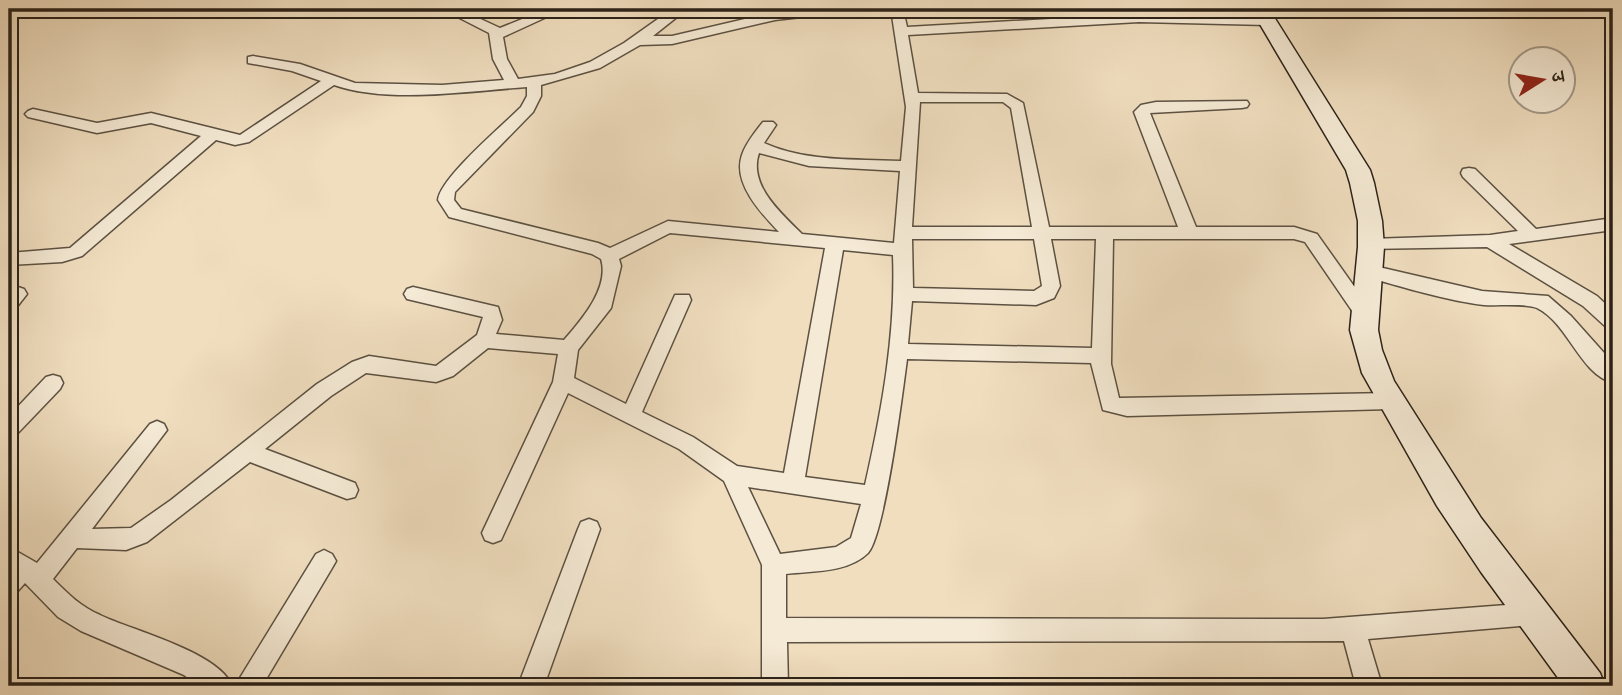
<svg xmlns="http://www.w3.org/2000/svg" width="1622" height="695" font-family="'Sorts Mill Goudy','Noto Serif Devanagari',serif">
<rect width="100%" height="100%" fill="#f0debf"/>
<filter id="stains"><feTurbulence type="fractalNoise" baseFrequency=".00286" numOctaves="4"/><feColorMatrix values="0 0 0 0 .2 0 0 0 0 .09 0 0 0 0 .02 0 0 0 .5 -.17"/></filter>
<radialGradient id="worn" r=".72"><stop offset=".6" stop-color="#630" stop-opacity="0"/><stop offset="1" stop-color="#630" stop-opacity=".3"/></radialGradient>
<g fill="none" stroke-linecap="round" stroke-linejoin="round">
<g stroke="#5c5142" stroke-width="3">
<g id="minor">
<path d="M442,9H459L500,28L547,9H564L503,37L507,59L518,79L555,74L590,62L624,43L672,9H687L653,36H672L775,12L843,9L837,13L775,20L672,44L640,45L600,68L541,85V96L533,112L455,192L454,200L461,209L598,243L610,248L668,221L779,232C762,214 732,183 742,155C746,143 755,132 763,122H773L776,125L764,143C806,162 855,159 901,161L906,107L891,9H903L907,27L1139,14L1272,18L1274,21L1267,25L1139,22L908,35L918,93L1007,94L1023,103L1049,227H1178L1134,112L1141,105L1156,102L1247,101L1249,104L1247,107L1242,108L1150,113L1196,227H1294L1317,234L1373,313L1371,318H1357L1305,242L1294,239H1113L1111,364L1119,398L1390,393L1397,395L1400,401L1397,407L1390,409L1127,416L1103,410L1091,363L907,359C903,390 885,534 868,553C848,573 811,571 786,574V618L1323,619L1531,603L1539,606L1543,614L1539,622L1531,625L1368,639L1382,686H1356L1344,641L787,642L788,686H762V565L724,481L679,449L568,393L501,540L493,543L485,540L482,533L553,382L558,354L488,348L453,376L436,382L366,373L331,396L265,449L355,483L358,490L355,497L347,499L250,462L147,542L126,550L77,548L53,579C68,594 81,607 100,615C133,631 219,652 232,686H199L184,675L81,631L58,617L25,583L17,592L9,595V547L37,563L150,424L157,421L164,424L167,430L92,529L131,528L171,500L317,384L352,362L369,356L436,366L477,335L483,317L407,299L404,294L407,289L413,287L498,307L502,320L496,334L564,340C581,320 610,288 601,259L592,254L449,217L438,200C440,178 503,125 521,107L527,96V87C470,91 388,104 334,85L249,142L235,145L216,140L82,256L62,262L9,265V253L70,248L201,136L151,123L97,133L28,117L25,114L28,111L33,109L97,123L151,113L240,135L321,81L292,71L248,63V57L253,56L300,64L355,83L442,85L504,80L493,59L489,33ZM920,102H1003L1011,108L1032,227H912ZM759,153L809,166L900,171L894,243L802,234C781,213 748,185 759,153ZM670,233L825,248L784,473L737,466L693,437L642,412L691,300L689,295H675L626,404L574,378L578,350L611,308L621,266L619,259ZM912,239H1034L1042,286L1034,291L913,288ZM1051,239H1096L1092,348L908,344L912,301L1036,305L1054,298L1060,286ZM843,250L893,255C896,333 882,410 865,485L805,477ZM748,487L861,504L851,538L836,547L780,554Z"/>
<polygon points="1275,9 1361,9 1359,12 1334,16 1282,13"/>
<polygon points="1469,168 1475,169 1536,229 1613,218 1613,230 1509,244 1597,296 1613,311 1613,329 1606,327 1583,306 1487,247 1364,249 1361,245 1364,241 1370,239 1490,235 1518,231 1463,177 1461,173 1463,169"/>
<path d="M1370,265L1482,291L1548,296L1571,316L1613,363V383C1579,373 1569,324 1537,308C1526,303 1497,306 1484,305C1449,301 1398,286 1364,276L1361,271L1364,266Z"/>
<polygon points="18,287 24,289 27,294 16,308 9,310 9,292"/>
<polygon points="53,375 60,377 63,383 60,389 16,435 9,437 9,416 46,377"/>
<polygon points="589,519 597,522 600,529 544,686 518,686 578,529 581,522"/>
<polygon points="324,550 332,554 336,561 332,568 262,686 235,686 316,554"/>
</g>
</g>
<g stroke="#2b2219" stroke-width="3">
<polygon id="secondary" points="1251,9 1269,9 1370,170 1374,183 1382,221 1384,247 1378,330 1382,350 1394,381 1481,518 1600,673 1605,686 1564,686 1481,572 1437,506 1362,373 1350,330 1358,247 1358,221 1350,183 1346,170"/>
</g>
<use href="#minor" fill="#f5ead5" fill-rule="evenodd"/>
<use href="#secondary" fill="#f5ead5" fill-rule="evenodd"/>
</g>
<rect width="1622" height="695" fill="none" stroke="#f0debf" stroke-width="35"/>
<rect x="10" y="10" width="1601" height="674" fill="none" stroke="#2b2219" stroke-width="3.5"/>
<rect x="18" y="18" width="1587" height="660" fill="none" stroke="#2b2219" stroke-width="2"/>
<g transform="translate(1542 80) rotate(79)"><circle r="33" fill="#f5ead5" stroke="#a49a8a" stroke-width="2"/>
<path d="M0-5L12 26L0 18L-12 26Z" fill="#8f2418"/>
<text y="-10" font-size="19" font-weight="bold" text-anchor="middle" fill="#2b2219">उ</text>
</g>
<rect width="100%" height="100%" filter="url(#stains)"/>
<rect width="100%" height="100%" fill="url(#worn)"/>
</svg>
